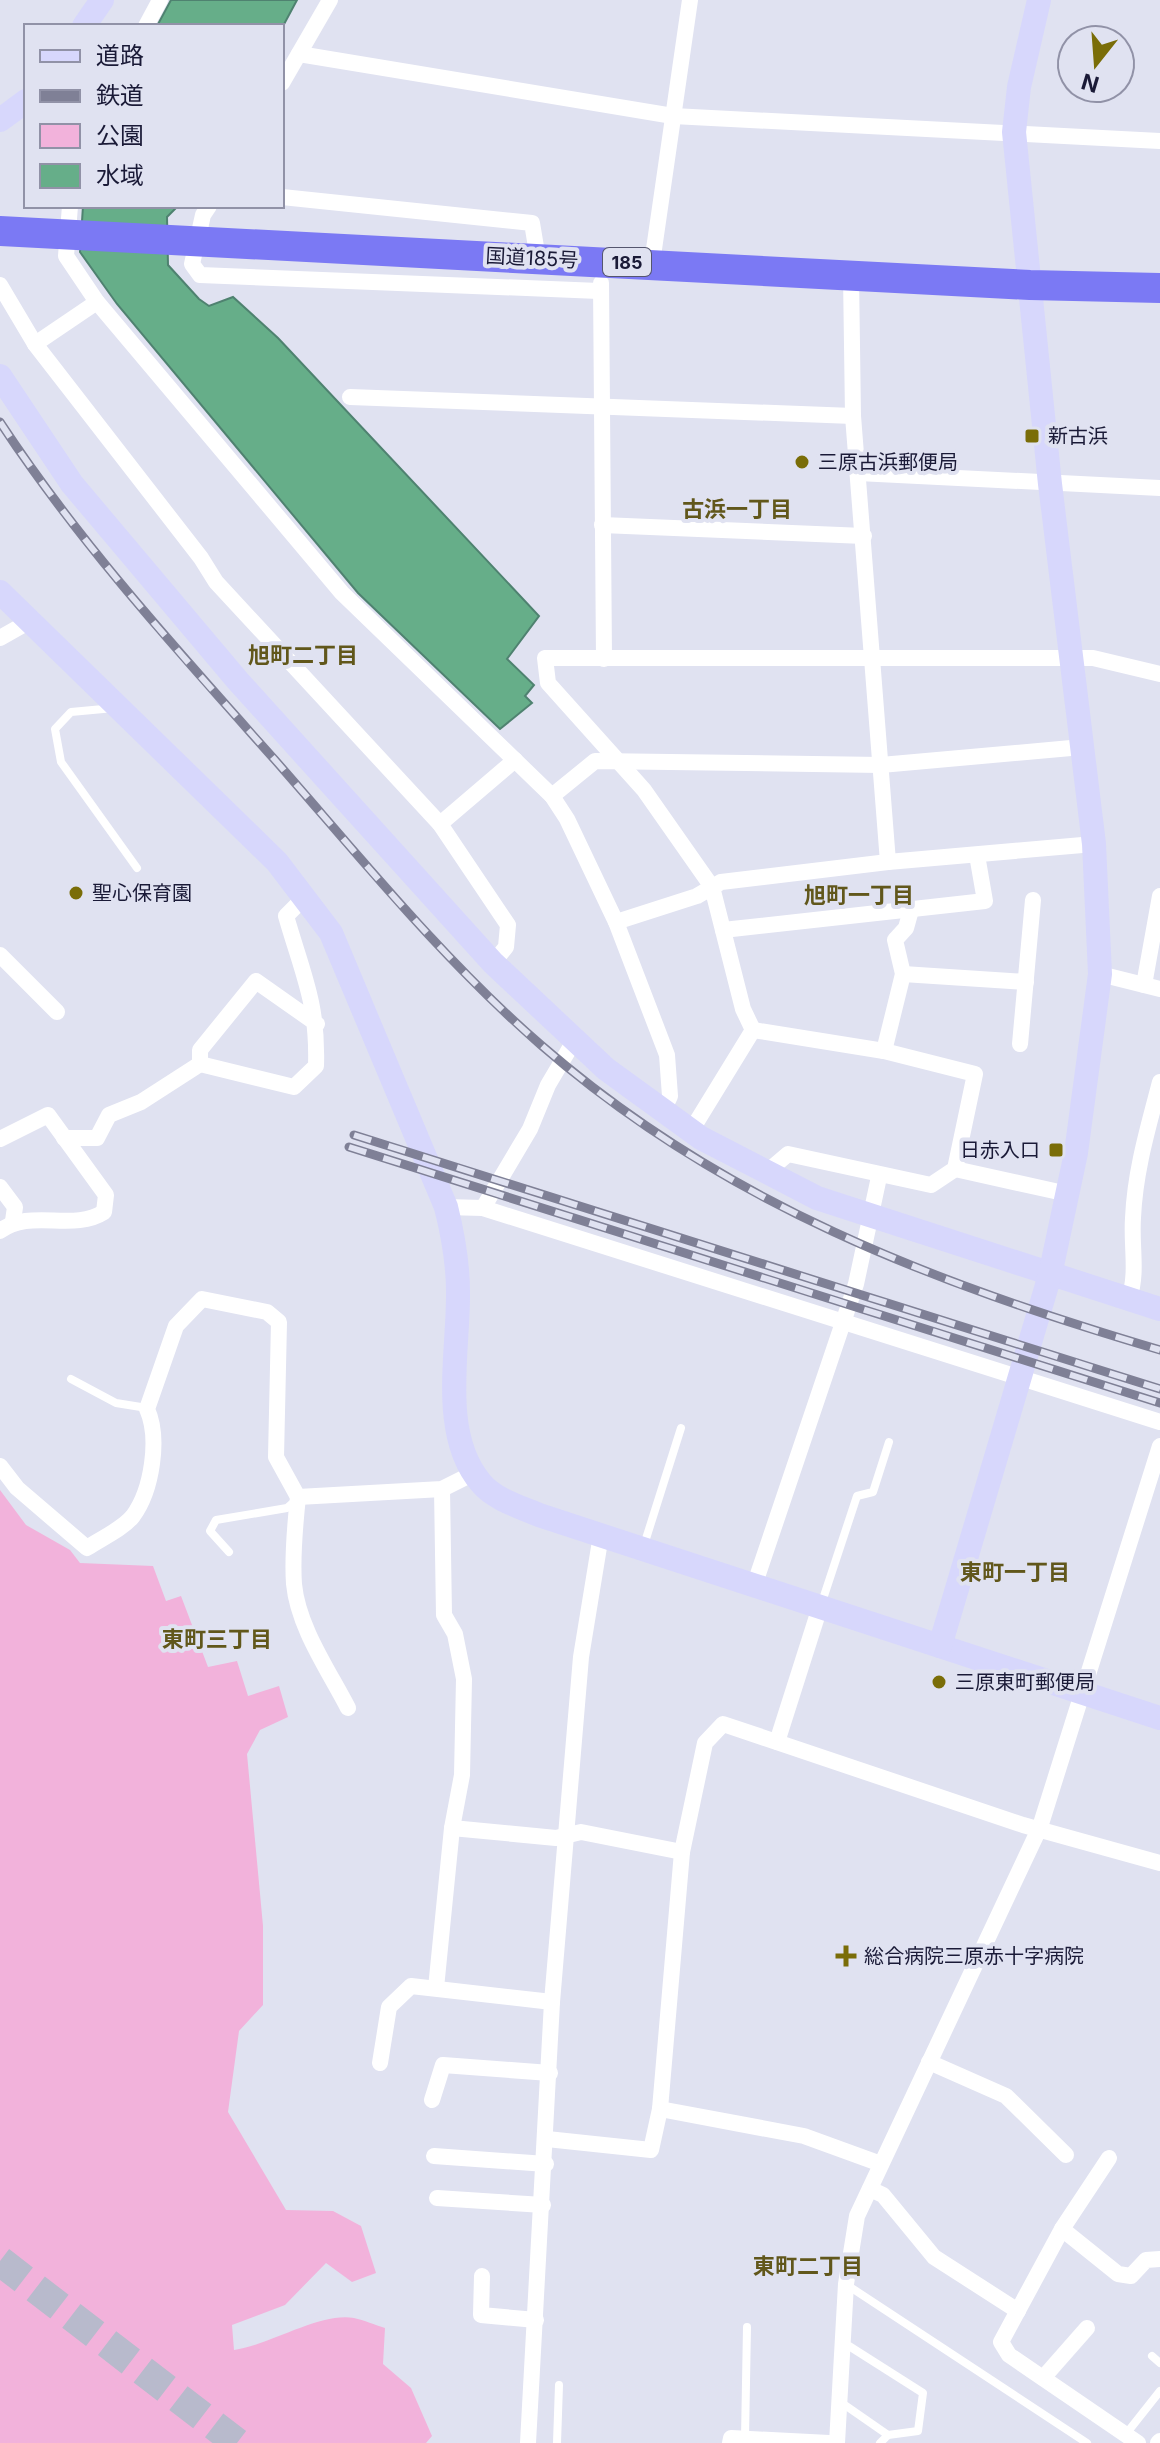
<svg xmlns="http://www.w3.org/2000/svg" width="1160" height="2443" font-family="Inter,'Noto Sans JP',sans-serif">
<rect width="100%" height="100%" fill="#e0e2f1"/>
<path fill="#f2b2db" d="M0,1490L26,1525L70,1550L80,1563L153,1566L166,1601L181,1596L208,1667L237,1661L248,1696L279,1686L288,1717L260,1730L247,1754L263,1926V2005L239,2031L228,2112L286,2210L333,2211L361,2226L376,2273L352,2282L326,2263L285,2305L232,2325L234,2350C270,2345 320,2312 354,2318C364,2320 375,2325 385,2328L383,2364L411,2388L432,2436L426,2443H0Z"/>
<g fill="#66ae89" stroke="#4f8270" stroke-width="2">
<polygon points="171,0 297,0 282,28 157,26"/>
<polygon points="83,206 178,206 167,217 168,265 199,299 209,306 233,297 278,338 539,616 507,659 534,685 525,696 532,703 500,729 358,593 117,304 80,252"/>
</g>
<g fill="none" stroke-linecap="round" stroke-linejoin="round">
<polyline stroke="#b8bacc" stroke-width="30" stroke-dasharray="30 15" stroke-linecap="butt" points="0,2261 237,2443"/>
<g stroke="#fff" stroke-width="8">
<polyline points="114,708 71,712 55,729 61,762 137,868"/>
<polyline points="71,1379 116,1403 147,1408"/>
<polyline points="644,1545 681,1428"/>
<polyline points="229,1552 210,1531 216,1520 287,1508 295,1501"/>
<polyline points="821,1605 857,1496 873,1492 889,1442"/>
<polyline points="847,2285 1087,2443"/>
<polyline points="842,2346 849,2346 923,2393 918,2431 888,2435 880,2443"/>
<polyline points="1152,2356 1160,2363"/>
<polyline points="839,2401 888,2435"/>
<polyline points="1126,2434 1160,2391"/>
<polyline points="745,2438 747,2327"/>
<polyline points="557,2443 559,2385"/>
</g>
<g stroke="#fff" stroke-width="16">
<polyline points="146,26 160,0"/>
<polyline points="299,54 673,116 1160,141"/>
<polyline points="282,83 330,0"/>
<polyline points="282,197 532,223 538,259"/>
<polyline points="70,206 66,256 97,302 342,593 552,796 567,819 616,922 667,1055 670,1096 663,1111"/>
<polyline points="209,206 203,215 192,264 200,275 599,291"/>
<polyline points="652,263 690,0"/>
<polyline points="851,275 853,416 888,862"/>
<polyline points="601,283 604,659"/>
<polyline points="0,285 35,344 201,558 216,582 440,824 508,925 506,947 493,963"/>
<polyline points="35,344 97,302"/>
<polyline points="350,397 853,416"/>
<polyline points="858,473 1160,488"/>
<polyline points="602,525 864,536"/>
<polyline points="0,638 30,621"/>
<polyline points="552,796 595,761 881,765 1082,747"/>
<polyline points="440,824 515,760"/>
<path d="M304,898L286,916C303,975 318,1003 316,1066L294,1087L200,1064V1050L256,981L317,1024"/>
<polyline points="616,922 697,896 721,882 888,862 1094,844"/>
<polyline points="723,930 985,901 977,855"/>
<polyline points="0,955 57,1012"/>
<polyline points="903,974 1026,982"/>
<polyline points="1100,974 1160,989"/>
<polyline points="1144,985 1160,896"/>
<polyline points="753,1030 743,1009 712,887 644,790 548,683 545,658 1093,658 1160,674"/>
<polyline points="753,1030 884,1051 975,1074 955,1169 931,1185 788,1154 767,1172"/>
<polyline points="1020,1044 1033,900"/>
<polyline points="884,1051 903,974 895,940 906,928 911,910"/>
<polyline points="691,1131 753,1030"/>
<polyline points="64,1138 97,1138 109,1115 141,1102 200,1064"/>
<path d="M0,1139L48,1115L106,1195L104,1212C73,1232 30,1208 0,1231"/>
<polyline points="955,1169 1068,1194"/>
<polyline points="0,1187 15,1207 13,1221"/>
<polyline points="446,1207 483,1208 530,1129 548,1085 574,1041"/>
<polyline points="483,1208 1160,1422"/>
<path d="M1129,1299C1138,1272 1131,1247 1133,1218C1135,1171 1148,1128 1160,1082"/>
<path d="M0,1466L17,1488L87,1548C100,1539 123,1529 133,1516C152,1490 160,1438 147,1409L176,1326L202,1299L267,1312L279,1322L276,1457L298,1497L442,1489L474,1473"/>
<path d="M298,1497C295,1525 292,1556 294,1584C298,1627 329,1671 348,1708"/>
<polyline points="754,1586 856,1284 879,1177"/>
<polyline points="777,1742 820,1607"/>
<polyline points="452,1828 556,1838 581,1832 682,1852 705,1743 723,1724 1023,1825 1160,1863"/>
<polyline points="436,1988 452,1828 462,1775 464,1679 455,1634 444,1615 442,1489"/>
<polyline points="929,2062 1006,2096 1066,2155"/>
<polyline points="380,2063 389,2007 411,1986 552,2002"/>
<polyline points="432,2100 443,2065 550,2073"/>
<polyline points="660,2109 804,2136 881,2164"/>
<polyline points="547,2139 651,2150 660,2109 682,1852"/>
<polyline points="434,2156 546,2164"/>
<polyline points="1109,2158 1062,2229 1001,2342 1009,2355 1138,2443"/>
<polyline points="870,2189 883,2195 934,2257 1018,2311"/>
<polyline points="437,2198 543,2205"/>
<polyline points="1062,2229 1118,2274 1131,2276 1146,2260 1160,2259"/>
<polyline points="482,2276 481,2315 536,2320"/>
<polyline points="1043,2378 1087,2328"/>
<polyline points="528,2443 552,2002 581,1657 601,1535"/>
<polyline points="730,2443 731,2438 829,2443"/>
<polyline points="837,2443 846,2284 857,2216 1040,1827 1160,1446"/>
<polyline points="1158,2443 1160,2441"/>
</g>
<g stroke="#d7d7fc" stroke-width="24">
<polyline points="84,26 102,0"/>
<polyline points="0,120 26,101"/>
<polyline points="0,376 72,484 238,681 493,963 606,1069 701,1138 817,1198 1160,1309"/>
<path d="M0,592L277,862L331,933L446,1207C453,1235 458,1263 458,1292C459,1350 439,1434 481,1483C494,1499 520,1507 539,1515L1160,1718"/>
<polyline points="940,1646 1050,1275 1076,1153 1100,974 1094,844 1050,484 1014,132 1019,87 1039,0"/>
</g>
<polyline stroke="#7b79f4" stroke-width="30" points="0,231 1030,285 1160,288"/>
<g stroke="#7f8096" stroke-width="9">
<g id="rail">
<path d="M0,422C80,544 178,651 275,760C360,857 443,960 541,1045C724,1204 931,1282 1160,1350"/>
<polyline points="354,1135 1160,1389"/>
<polyline points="349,1147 1160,1403"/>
</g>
</g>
<use href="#rail" stroke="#e0e2f1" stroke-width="6" stroke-dasharray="18" stroke-linecap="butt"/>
</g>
<g fill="#7a6d08" stroke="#e0e2f1" stroke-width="3">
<rect x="1024" y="428" width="16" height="16" rx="4"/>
<circle cx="802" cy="462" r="8"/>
<circle cx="76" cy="893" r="8"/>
<rect x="1048" y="1142" width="16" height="16" rx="4"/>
<circle cx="939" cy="1682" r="8"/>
<path d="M842 1944h8v8h8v8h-8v8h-8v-8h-8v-8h8z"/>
</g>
<g text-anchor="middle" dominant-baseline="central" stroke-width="8" stroke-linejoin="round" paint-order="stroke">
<rect fill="#e0e2f1" stroke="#55566f" stroke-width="2" x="603" y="248" width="48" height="28" rx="6"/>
<g font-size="18" font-weight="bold" fill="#1a1a37">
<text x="627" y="262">185</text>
</g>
<g font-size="20" fill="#1a1a37" stroke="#e0e2f1">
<text transform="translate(532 258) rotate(3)">国道185号</text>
</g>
<g font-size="20" fill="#1a1a37" stroke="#e0e2f1" text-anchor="start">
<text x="1048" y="436">新古浜</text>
<text x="818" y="462">三原古浜郵便局</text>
<text x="92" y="893">聖心保育園</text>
<text x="1040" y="1150" text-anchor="end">日赤入口</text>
<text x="955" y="1682">三原東町郵便局</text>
<text x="864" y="1956">総合病院三原赤十字病院</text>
</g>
<g font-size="22" font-weight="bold" fill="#61571b" stroke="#e0e2f1">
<text x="737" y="509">古浜一丁目</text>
<text x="303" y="655">旭町二丁目</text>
<text x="859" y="895">旭町一丁目</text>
<text x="1015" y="1572">東町一丁目</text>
<text x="217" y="1639">東町三丁目</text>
<text x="808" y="2266">東町二丁目</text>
</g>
</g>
<rect x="24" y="24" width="260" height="184" fill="#e0e2f1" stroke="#9192a7" stroke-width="2"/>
<rect x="40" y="50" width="40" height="12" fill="#d7d7fc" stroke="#9192a7" stroke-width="2"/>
<text x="96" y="64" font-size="24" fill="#1a1a37">道路</text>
<rect x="40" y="90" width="40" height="12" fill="#7f8096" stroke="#9192a7" stroke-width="2"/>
<text x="96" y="104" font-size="24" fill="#1a1a37">鉄道</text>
<rect x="40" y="124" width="40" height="24" fill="#f2b2db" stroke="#9192a7" stroke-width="2"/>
<text x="96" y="144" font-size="24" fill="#1a1a37">公園</text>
<rect x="40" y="164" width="40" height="24" fill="#66ae89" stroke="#9192a7" stroke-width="2"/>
<text x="96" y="184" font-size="24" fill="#1a1a37">水域</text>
<g transform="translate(1096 64) rotate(197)"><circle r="38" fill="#e0e2f1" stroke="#9192a7" stroke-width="2"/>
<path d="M0-6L14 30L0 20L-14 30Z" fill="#7a6d08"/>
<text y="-12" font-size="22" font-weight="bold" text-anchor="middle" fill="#1a1a37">N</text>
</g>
</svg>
